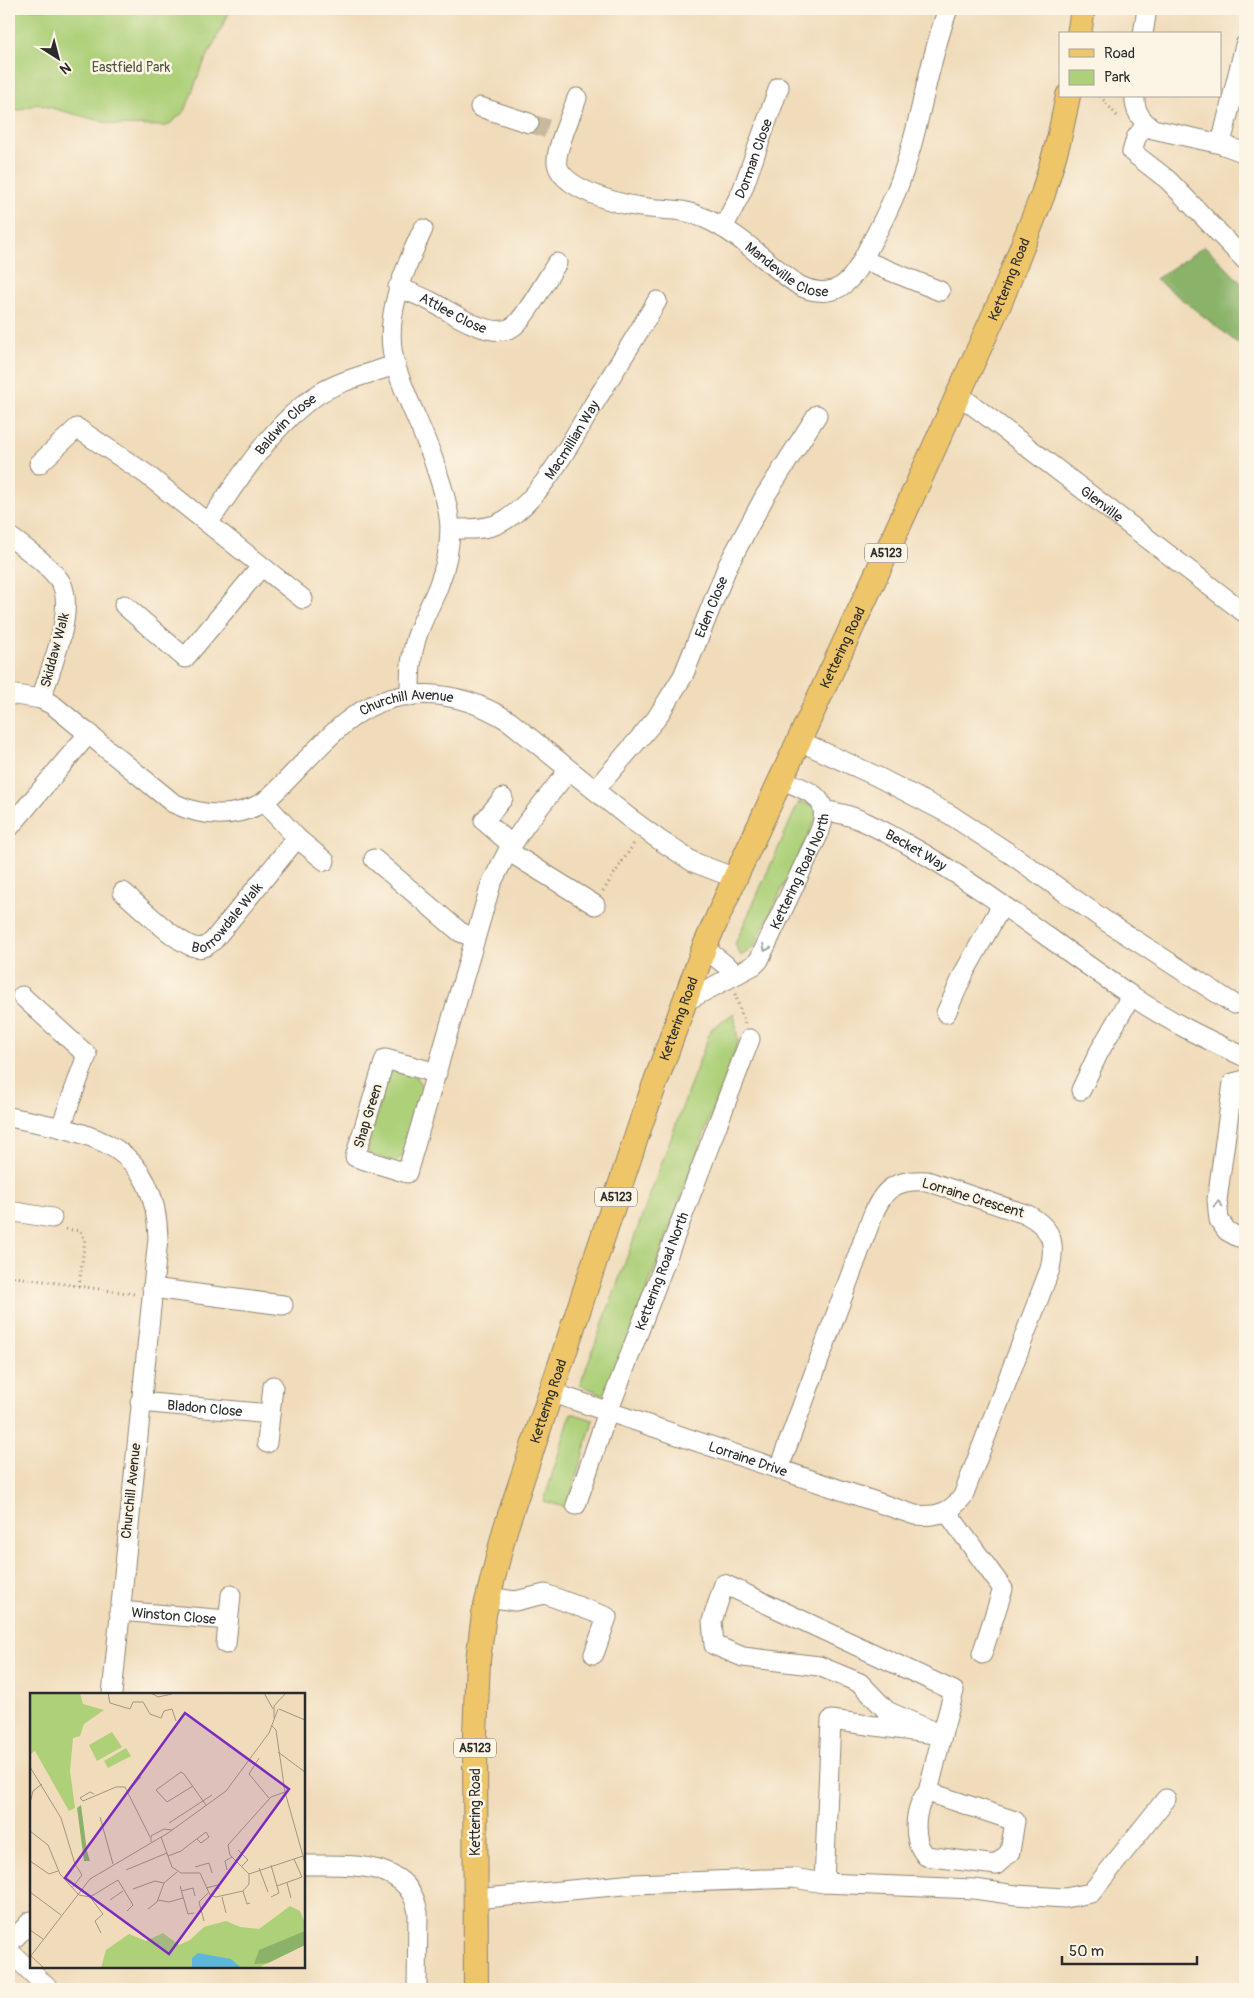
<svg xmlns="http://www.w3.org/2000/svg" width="1254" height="1998" font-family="Pangolin,sans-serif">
<rect width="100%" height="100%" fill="#fcf5e5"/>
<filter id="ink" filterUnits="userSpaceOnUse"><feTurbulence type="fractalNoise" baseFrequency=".02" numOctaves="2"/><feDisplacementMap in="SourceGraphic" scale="10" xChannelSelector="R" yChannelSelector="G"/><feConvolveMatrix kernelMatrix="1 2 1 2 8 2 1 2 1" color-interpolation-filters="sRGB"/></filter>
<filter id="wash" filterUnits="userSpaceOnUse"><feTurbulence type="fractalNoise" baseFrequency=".0096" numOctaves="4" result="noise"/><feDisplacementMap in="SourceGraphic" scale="20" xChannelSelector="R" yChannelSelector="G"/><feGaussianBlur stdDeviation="1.12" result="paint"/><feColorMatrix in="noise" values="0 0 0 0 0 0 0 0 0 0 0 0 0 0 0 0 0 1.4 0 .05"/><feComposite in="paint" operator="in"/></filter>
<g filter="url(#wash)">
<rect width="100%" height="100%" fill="#f0dbba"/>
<g fill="#add079" stroke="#6c7e52">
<polygon points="9,9 231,9 200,71 185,111 167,126 115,125 37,104 9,113"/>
<polygon points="799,802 821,808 754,947 741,956 735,944"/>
<polygon points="734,1013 738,1042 608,1396 580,1385 711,1029"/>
<polygon points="394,1071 417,1077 423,1089 405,1153 395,1162 370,1155 367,1149 388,1074"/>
<polygon points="571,1413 593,1420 567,1508 544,1501"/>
</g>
<polygon fill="#8ab269" stroke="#5a6e4a" points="1205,246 1245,287 1245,349 1156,279"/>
</g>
<g filter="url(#ink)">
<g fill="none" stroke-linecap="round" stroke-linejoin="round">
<polyline stroke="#c9b89d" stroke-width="19" stroke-dasharray="19 9" stroke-linecap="butt" points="529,123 548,129"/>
<g stroke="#8e8372" stroke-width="21">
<g id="minor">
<polyline points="1143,34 1147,9"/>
<path d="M1135,96C1134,111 1141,120 1153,129L1221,144L1245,153"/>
<path id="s1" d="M577,98C572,113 555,150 557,163C561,189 618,204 641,207C665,211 680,207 704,218C740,233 768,265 800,286C812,292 828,294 840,287C854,279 862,261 869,247C879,229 888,211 896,192C920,133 926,68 948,9"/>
<polyline points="480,107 529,123"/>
<polyline points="1146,124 1136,138 1132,152 1168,180 1245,260"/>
<polyline points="1221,144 1245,45"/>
<path id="s2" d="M723,228L742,191L779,87"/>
<polyline points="863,260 940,291"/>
<path id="s3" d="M398,287C409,292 420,296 430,301C450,311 492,342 514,326C526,317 547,278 557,263"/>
<path id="s4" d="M958,394L1245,613"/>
<polyline points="39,464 77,428 146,474 303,599"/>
<path id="s5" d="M208,523C239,480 272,424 317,395C340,380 369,374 395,365"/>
<path id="s6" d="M450,529C464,529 481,530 495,525C537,509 572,439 595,402C616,368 637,335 657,301"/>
<path d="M9,536C26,549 47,563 60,581C77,608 50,670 41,699"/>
<polyline points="124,605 185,658 261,567"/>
<path id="s7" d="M9,694L41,699L53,705L173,803C203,817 234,819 264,802C293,777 316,746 346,722C395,682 458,689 509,721L628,817L658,839L693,862L735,878"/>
<path d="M410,696C410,676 410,659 416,639C421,621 431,605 438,587C445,569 450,548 450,528C449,504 440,481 433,459C422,428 406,398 396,367C381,321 404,270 423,229"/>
<polyline points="799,741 876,776 949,814 1012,855 1107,922 1234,1004"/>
<path id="s8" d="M595,790L656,719L683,676L728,565L765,496L817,415"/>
<polyline points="503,798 484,821 512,845"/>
<polyline points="264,802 297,838 325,861"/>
<path id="s9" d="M824,811C854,813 879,829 905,843C984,887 1056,945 1132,996C1168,1021 1206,1039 1245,1057"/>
<polyline points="9,828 89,733"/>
<polyline points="508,851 595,905"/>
<polyline points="374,859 460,932 475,938"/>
<path id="s10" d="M123,892C138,905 178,944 195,947C202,949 207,946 213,941L297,838"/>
<polyline points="704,948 737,974"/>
<polyline points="22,996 87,1055 61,1127"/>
<path id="s11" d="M684,1002L754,965L759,960L819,833C834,796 809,792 781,779"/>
<polyline points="946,1013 965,971 1002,905"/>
<polyline points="437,1073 385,1059 355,1157 407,1173 491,884 508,851 526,824 569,770"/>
<polyline points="1245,1080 1233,1083 1217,1200 1219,1220 1227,1231 1238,1237 1245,1235"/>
<polyline points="1081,1090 1099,1052 1131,996"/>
<path d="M9,1117C87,1132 156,1141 158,1238L112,1694"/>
<polyline points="9,1211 52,1218"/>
<polyline points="152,1288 283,1305"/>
<path id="s12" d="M550,1392L915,1515C936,1517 951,1513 963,1496L1050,1269C1056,1242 1052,1229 1028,1215L927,1181C895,1179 883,1189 872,1217L779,1468"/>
<path id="s13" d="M140,1402L270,1414"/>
<polyline points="267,1443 273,1386"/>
<path id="s14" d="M576,1505L608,1412L750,1039"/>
<polyline points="947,1512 1003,1589 982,1654"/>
<polygon points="724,1584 954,1691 942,1735 887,1711 860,1683 819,1666 743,1657 714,1645 712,1621"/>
<polyline points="488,1597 515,1601 545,1594 607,1617 594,1654"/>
<path id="s15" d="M119,1611L228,1620"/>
<polyline points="226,1644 231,1595"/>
<path d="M304,1865C346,1866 410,1858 418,1913L417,1989"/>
<path d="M824,1883L831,1720L942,1735L928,1792L1015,1821L1010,1852L996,1865L926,1856C923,1852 919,1847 918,1842C914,1826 916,1804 928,1792"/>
<polyline points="475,1899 634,1884 793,1878 824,1883 974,1889 1016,1895 1065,1898 1091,1893 1166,1799"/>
<polyline points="9,1944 31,1921"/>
<polyline points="9,1951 49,1989"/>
</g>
</g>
<g stroke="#8e8372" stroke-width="26">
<g id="major">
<polyline points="1079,34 1083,9"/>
<path id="s16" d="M476,1989L475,1735L478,1660L484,1614L505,1530L643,1117L704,948L735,878L891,543L1001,300L1043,194L1059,139L1068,96"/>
</g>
</g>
<g stroke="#8e8372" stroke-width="3" stroke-dasharray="1 4" stroke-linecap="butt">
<polyline points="1100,96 1119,118"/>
<polyline points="603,891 635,842"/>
<polyline points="735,994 745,1024"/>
<polyline points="66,1229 80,1231 85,1240 79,1286"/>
<polyline points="9,1276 134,1294"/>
</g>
<use href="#minor" stroke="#fff" stroke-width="19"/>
<use href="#major" stroke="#eec569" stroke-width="24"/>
</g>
<defs><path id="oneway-chevron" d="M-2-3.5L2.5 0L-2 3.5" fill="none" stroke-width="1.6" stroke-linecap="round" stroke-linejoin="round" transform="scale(1.25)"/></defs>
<g stroke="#a0a0a0">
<use href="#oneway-chevron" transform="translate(766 948) rotate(115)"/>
<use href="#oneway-chevron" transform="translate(1218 1204) rotate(-92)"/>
</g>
</g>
<g text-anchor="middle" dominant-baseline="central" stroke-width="5" stroke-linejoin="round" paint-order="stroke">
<g fill="#fcf5e5" stroke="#6a6863" stroke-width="1">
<rect x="865" y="543.5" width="42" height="19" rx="4"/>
<rect x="595" y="1187.5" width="42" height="19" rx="4"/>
<rect x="454" y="1738.5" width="42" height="19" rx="4"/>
</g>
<g font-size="12" font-weight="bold" fill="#2b2b2b">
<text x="886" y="553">A5123</text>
<text x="616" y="1197">A5123</text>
<text x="475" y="1748">A5123</text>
</g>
<g font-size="14" fill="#4c543e" stroke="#fcf5e5">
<text x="131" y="67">Eastfield Park</text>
</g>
<g font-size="14" fill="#2b2b2b" stroke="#fcf5e5">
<text stroke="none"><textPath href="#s2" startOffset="76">Dorman Close</textPath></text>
<text stroke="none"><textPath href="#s1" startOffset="331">Mandeville Close</textPath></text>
<text stroke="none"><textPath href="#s16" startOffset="1812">Kettering Road</textPath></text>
<text stroke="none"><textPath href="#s3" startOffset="61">Attlee Close</textPath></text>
<text stroke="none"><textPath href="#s5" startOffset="126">Baldwin Close</textPath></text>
<text stroke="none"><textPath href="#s6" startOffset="162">Macmillian Way</textPath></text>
<text stroke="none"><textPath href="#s4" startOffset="181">Glenville</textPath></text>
<text stroke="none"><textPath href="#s8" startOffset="219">Eden Close</textPath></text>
<text stroke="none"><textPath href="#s16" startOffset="1408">Kettering Road</textPath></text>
<text transform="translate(55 650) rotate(-75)">Skiddaw Walk</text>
<text stroke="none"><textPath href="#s7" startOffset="476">Churchill Avenue</textPath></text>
<text stroke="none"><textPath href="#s9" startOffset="101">Becket Way</textPath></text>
<text stroke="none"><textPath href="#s11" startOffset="184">Kettering Road North</textPath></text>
<text stroke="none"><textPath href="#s10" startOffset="136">Borrowdale Walk</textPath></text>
<text stroke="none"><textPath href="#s16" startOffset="1002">Kettering Road</textPath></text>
<text transform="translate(368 1116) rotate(-73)">Shap Green</text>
<text transform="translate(973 1198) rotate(17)">Lorraine Crescent</text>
<text stroke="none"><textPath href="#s14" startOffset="249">Kettering Road North</textPath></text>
<text stroke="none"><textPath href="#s16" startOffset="598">Kettering Road</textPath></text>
<text stroke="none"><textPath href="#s13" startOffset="65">Bladon Close</textPath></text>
<text stroke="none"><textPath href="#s12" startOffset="209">Lorraine Drive</textPath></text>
<text transform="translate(131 1491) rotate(-84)">Churchill Avenue</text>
<text stroke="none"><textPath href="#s15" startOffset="55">Winston Close</textPath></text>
<text transform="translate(475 1812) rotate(-90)">Kettering Road</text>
</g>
</g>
<g transform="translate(30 1693)">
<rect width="275" height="275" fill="#f0dbba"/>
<path d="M0,0H50L53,11L74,17L54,31L50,43L43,45L40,78L45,115L39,118L5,58L0,61ZM82,39L92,54L67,68L59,52ZM96,55L101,63L78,75L74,68ZM260,213L270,218L275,230V252L228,275H71L76,257L99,241L116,248L133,240L149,252L160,247L174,234L196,228L210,234L229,236Z" fill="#add079"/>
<path d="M51,112L57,158L60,168H54L47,115ZM275,238V252L238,270L224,271L229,257Z" fill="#8ab269"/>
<path d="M168,260L201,266L211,275H162V265Z" fill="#5eb7db"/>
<path fill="none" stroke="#a19581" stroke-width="1" d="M78,0L80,10L100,16L103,9H113L120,21L131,25L134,18L142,16L146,28M121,0L128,4L142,1M234,0L243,16M249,16L275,27M244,25V13L256,0M242,33L246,37L255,99L275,170M248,59L275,79M229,65L219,81L239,105M0,74L31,125L45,171L52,182L42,195M163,93L137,109L126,97L151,79L154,81L176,112M99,98L107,85L111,84L100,96M64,101L60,99L50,105L53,108L86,94H95L120,144M0,110L3,98L12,91M70,124L83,171M139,130L182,102M0,138L18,152L30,181L49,202L60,204L88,187L103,212L97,218M131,144L142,174L151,180H170L180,202L186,204L213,198L219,191V181L200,162L198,152L241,104L255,99M121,149V143L134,136L142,137M208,157L218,167L211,174M138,163L151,158L160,151L176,139L179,144L171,150L167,146M0,168L19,181L28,178M241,172L249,200L241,204M165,174L179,170L182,180M229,175L238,199M96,177L137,160M197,177L195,168L202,164M219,181L273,163M257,190L261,205M150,193L158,221L164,220M247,193L272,184L264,166M176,195L188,192L189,196M103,196L125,188L134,190M151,198L163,195L165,203M213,198L217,211L220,210M0,199L31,222M60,204L73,221L65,228L71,240M192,204L196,220M80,207L93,198M128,207L139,209L153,205M118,216L127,209L134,190L147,179M174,228L169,209L178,200M0,237L13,246M1,263L14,275M0,264L60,186L138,140L196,98L239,40L248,16"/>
<path fill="#7b2cbf" fill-opacity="0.15" stroke="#7b2cbf" stroke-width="2.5" d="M155,20L259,96L139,261L35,185Z"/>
<rect width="275" height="275" fill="none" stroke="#2b2b2b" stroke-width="2.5"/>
</g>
<rect width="1254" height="1998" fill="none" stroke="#fcf5e5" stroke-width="30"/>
<rect x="1059" y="32" width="162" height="65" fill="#fcf5e5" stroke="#a8a49b"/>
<rect x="1069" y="49" width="25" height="8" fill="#eec569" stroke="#a8a49b"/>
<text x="1104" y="58" font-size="15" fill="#2b2b2b">Road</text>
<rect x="1069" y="70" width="25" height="15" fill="#add079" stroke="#a8a49b"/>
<text x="1104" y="82" font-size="15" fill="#2b2b2b">Park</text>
<g transform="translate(58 58) rotate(144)" stroke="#fcf5e5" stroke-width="4" paint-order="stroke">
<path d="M0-4L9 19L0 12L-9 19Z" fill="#2b2b2b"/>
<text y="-8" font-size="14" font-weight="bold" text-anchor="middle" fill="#2b2b2b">N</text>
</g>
<path d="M1062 1956v8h135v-8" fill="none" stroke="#2b2b2b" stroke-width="2.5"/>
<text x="1069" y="1956" font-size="15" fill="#2b2b2b" stroke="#fcf5e5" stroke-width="4" paint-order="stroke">50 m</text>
</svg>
